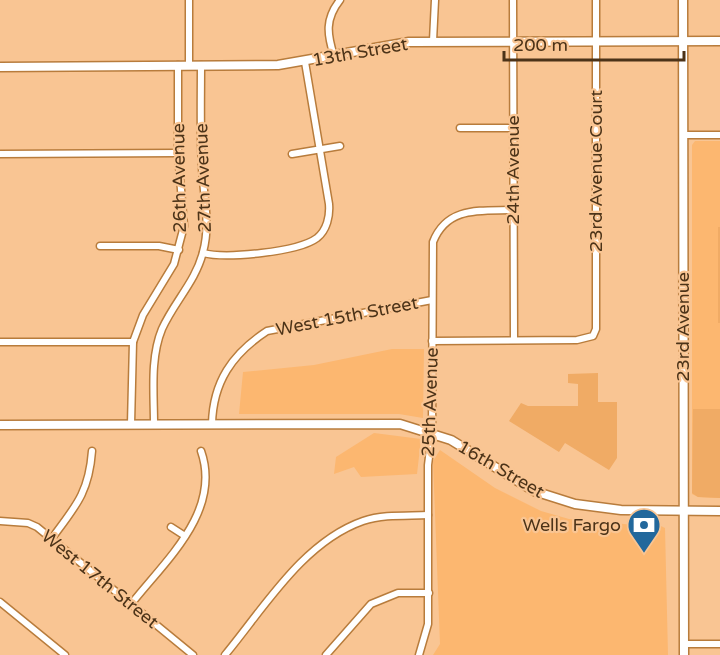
<svg xmlns="http://www.w3.org/2000/svg" width="720" height="655" font-family="'Varela Round',sans-serif">
<rect width="100%" height="100%" fill="#f9c593"/>
<g fill="#fcb770">
<polygon points="695,141 720,141 720,498 698,497 692,494 692,145"/>
<polygon points="392,349 424,349 423,418 399,414 239,414 243,372 314,365"/>
<polygon points="374,433 421,439 417,474 361,477 354,467 334,474 336,457"/>
<polygon points="440,450 495,488 541,511 569,519 646,526 655,523 665,528 668,655 433,655 440,644 433,461"/>
</g>
<g fill="#f0ab65">
<rect x="718" y="227" width="2" height="96"/>
<polygon points="598,373 598,402 617,402 617,458 609,470 565,443 559,452 509,421 521,403 528,406 578,406 578,384 568,383 568,374"/>
<polygon points="693,409 720,409 720,498 698,497 692,493"/>
</g>
<g fill="none" stroke-linecap="round" stroke-linejoin="round">
<g stroke="#b87c3c" stroke-width="9">
<g id="street">
<polyline points="189,0 189,65"/>
<polyline points="513,0 514,340"/>
<polyline points="433,41 435,0"/>
<path d="M334,56C327,34 325,19 340,0"/>
<polyline points="460,128 513,128"/>
<polyline points="683,135 720,135"/>
<polyline points="0,154 178,153"/>
<polyline points="292,154 340,146"/>
<polyline points="100,246 159,246 179,250"/>
<path d="M203,253C226,259 298,252 317,238C327,230 330,216 329,204L305,62"/>
<polyline points="432,341 577,340 593,336 596,329 596,0"/>
<polyline points="0,342 133,342"/>
<polyline points="131,424 133,342 143,315 174,264 184,226 178,153 178,65"/>
<path d="M154,424C154,393 150,358 162,329C174,302 196,281 203,252C211,223 203,195 202,166C200,132 201,99 201,65"/>
<path d="M212,424C213,382 232,354 267,331L432,300"/>
<polyline points="0,521 28,523 37,527 193,655"/>
<polyline points="171,527 185,536"/>
<path d="M52,538C76,506 89,492 92,451"/>
<polyline points="0,602 65,655"/>
<path d="M132,603C166,560 222,511 201,451"/>
<polyline points="684,644 720,644"/>
<path d="M225,655C264,608 303,542 363,521C384,514 407,516 428,515"/>
<polyline points="326,655 371,604 398,593 429,593"/>
<path d="M419,655L428,624V465L432,433L433,242C447,206 480,211 513,210"/>
</g>
</g>
<g stroke="#b87c3c" stroke-width="11">
<g id="secondary">
<polyline points="683,0 684,655"/>
<polyline points="0,67 278,65 409,42 720,41"/>
<polyline points="0,425 400,424 451,440 534,491 575,504 621,510 720,511"/>
</g>
</g>
<use href="#street" stroke="#fff" stroke-width="6"/>
<use href="#secondary" stroke="#fff" stroke-width="8"/>
</g>
<defs>
<g id="bank-pin" transform="scale(1.725)"><path d="M0 17L-7.5 6A9.5 9.5 0 1 1 7.5 6Z" fill="#22689c" stroke="#f9c593"/><path d="M-6-4H6V4H-6ZM0-2.3a2.3 2.3 0 1 0 0 4.6a2.3 2.3 0 1 0 0-4.6Z" fill="#fff"/></g>
</defs>
<g fill-rule="evenodd">
<use href="#bank-pin" x="644" y="525"/>
</g>
<g text-anchor="middle" dominant-baseline="central" stroke-width="4.5" stroke-linejoin="round" paint-order="stroke">
<g font-size="18" fill="#4c3318" stroke="#f9c593">
<text transform="translate(360 52) rotate(-10)">13th Street</text>
<text transform="translate(513 170) rotate(-90)">24th Avenue</text>
<text transform="translate(596 171) rotate(-90)">23rd Avenue Court</text>
<text transform="translate(179 178) rotate(-91)">26th Avenue</text>
<text transform="translate(203 178) rotate(-92)">27th Avenue</text>
<text transform="translate(347 316) rotate(-11)">West 15th Street</text>
<text transform="translate(683 327) rotate(-90)">23rd Avenue</text>
<text transform="translate(430 402) rotate(-88)">25th Avenue</text>
<text transform="translate(501 469) rotate(30)">16th Street</text>
<text transform="translate(100 579) rotate(39)">West 17th Street</text>
</g>
<g font-size="18" fill="#4c3318" stroke="#f9c593" text-anchor="end">
<text x="621" y="525">Wells Fargo</text>
</g>
</g>
<path d="M504 51v9h180v-9" fill="none" stroke="#4c3318" stroke-width="3"/>
<text x="513" y="51" font-size="18" fill="#4c3318" stroke="#f9c593" stroke-width="4.5" paint-order="stroke">200 m</text>
</svg>
